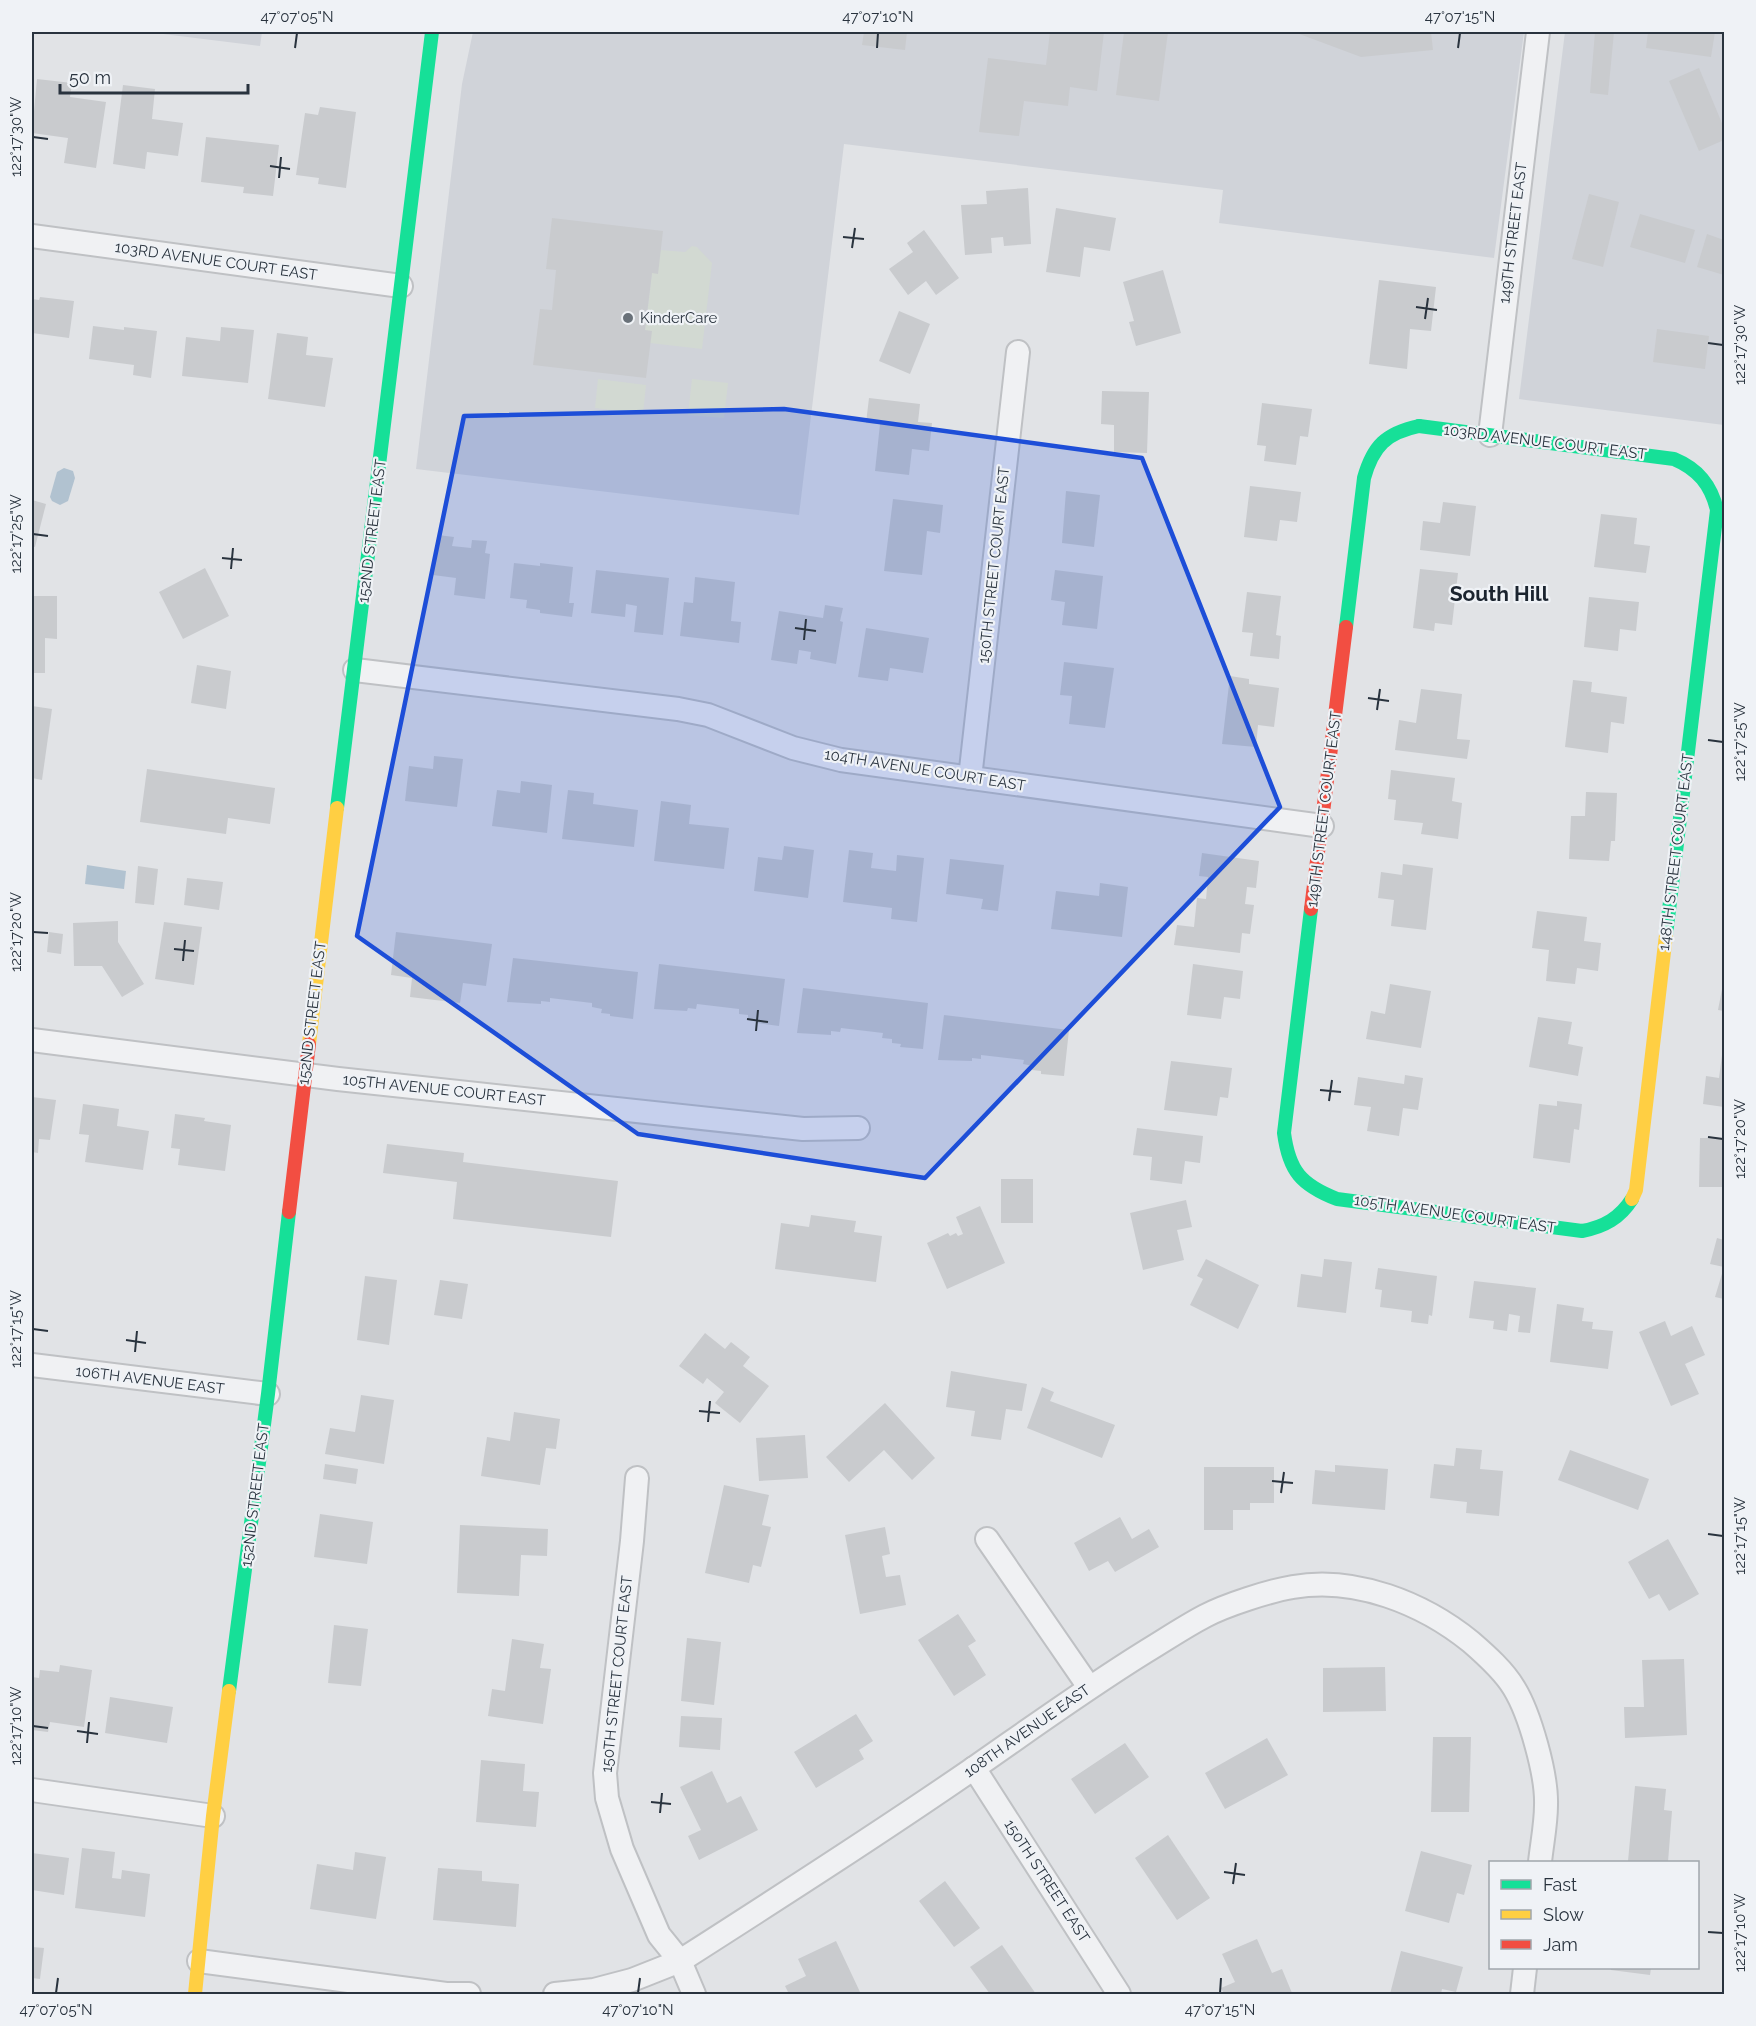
<svg xmlns="http://www.w3.org/2000/svg" width="1756" height="2026" font-family="Raleway,sans-serif">
<rect width="100%" height="100%" fill="#e1e3e6"/>
<g fill="#d0d3d9">
<polygon points="147,32 262,32 260,46"/>
<polygon points="473,32 1524,32 1494,258 1219,223 1223,190 844,144 799,515 416,469 462,84"/>
<polygon points="1565,32 1724,32 1724,425 1519,399"/>
</g>
<g fill="#d2d9d2">
<polygon points="692,246 697,247 712,263 702,349 650,343 645,330 652,273 661,250 685,252"/>
<polygon points="598,379 646,385 643,414 595,408"/>
<polygon points="692,379 728,383 724,418 688,415"/>
</g>
<g fill="#b1c2d0">
<polygon points="64,468 73,471 75,478 68,501 60,505 52,501 50,497 57,472"/>
<polygon points="87,865 126,871 124,889 85,884"/>
</g>
<g fill="#c9cbce">
<polygon points="864,32 907,32 905,50 862,45"/>
<polygon points="1050,32 1104,32 1097,91 1070,87 1068,106 1024,101 1019,136 979,132 988,58 1046,65"/>
<polygon points="1124,32 1168,32 1159,101 1116,95"/>
<polygon points="1294,32 1431,32 1433,50 1361,57"/>
<polygon points="1595,32 1614,32 1608,95 1590,93"/>
<polygon points="1648,32 1715,32 1711,57 1646,48"/>
<polygon points="1699,68 1724,128 1724,140 1699,151 1669,81"/>
<polygon points="37,79 72,83 70,97 106,102 96,168 64,163 68,138 32,133"/>
<polygon points="123,85 155,89 152,119 183,123 178,156 147,152 145,169 113,164"/>
<polygon points="320,107 356,112 346,188 318,184 319,178 296,175 305,113 318,115"/>
<polygon points="206,137 279,145 273,196 243,193 244,187 201,182"/>
<polygon points="1028,188 1031,244 1004,246 1003,237 991,238 992,253 965,255 961,205 987,204 986,191"/>
<polygon points="1589,194 1619,202 1603,267 1572,259"/>
<polygon points="1056,208 1116,218 1110,251 1084,247 1080,277 1046,272"/>
<polygon points="1640,214 1695,230 1685,263 1630,247"/>
<polygon points="552,218 663,231 658,274 652,273 645,330 652,331 646,378 533,365 540,309 552,310 556,270 546,269"/>
<polygon points="924,230 959,278 936,295 926,281 908,295 889,269 913,252 907,243"/>
<polygon points="1707,234 1724,240 1724,275 1697,267"/>
<polygon points="1163,270 1181,333 1136,346 1129,322 1134,321 1123,282"/>
<polygon points="1379,280 1436,287 1431,331 1410,329 1407,369 1369,364"/>
<polygon points="40,297 74,301 69,338 32,333 32,299 39,300"/>
<polygon points="899,311 930,324 910,374 879,361"/>
<polygon points="93,326 124,330 124,327 157,331 151,378 133,375 134,365 89,359"/>
<polygon points="221,327 254,330 248,383 182,376 186,337 220,341"/>
<polygon points="1657,329 1709,336 1705,369 1653,362"/>
<polygon points="277,333 308,337 306,355 333,358 325,407 268,399"/>
<polygon points="1102,391 1149,392 1147,453 1114,452 1114,425 1101,424"/>
<polygon points="869,398 920,404 918,422 932,423 929,451 912,449 909,475 875,471 880,424 866,423"/>
<polygon points="1262,403 1312,409 1308,437 1300,436 1296,465 1264,461 1266,446 1257,445"/>
<polygon points="1250,486 1301,492 1297,522 1280,520 1277,541 1244,537"/>
<polygon points="1066,491 1100,495 1094,547 1062,543"/>
<polygon points="893,499 943,505 940,533 927,531 922,575 884,571"/>
<polygon points="32,500 46,504 35,547 32,546"/>
<polygon points="1443,502 1476,506 1470,556 1420,550 1423,521 1440,523"/>
<polygon points="1601,514 1637,518 1634,544 1650,546 1646,573 1594,567"/>
<polygon points="438,535 454,537 452,546 471,548 472,540 487,541 485,553 490,554 485,599 454,595 456,578 433,575"/>
<polygon points="514,563 540,566 540,563 573,567 569,603 574,603 572,617 540,613 540,610 526,608 527,600 510,598"/>
<polygon points="205,568 229,616 183,639 159,592"/>
<polygon points="1420,569 1458,573 1452,625 1435,623 1434,631 1413,628"/>
<polygon points="596,570 669,578 663,635 634,632 637,606 626,604 625,617 591,613"/>
<polygon points="1055,570 1103,576 1097,629 1062,625 1065,602 1051,600"/>
<polygon points="695,577 735,582 731,621 741,622 739,643 680,636 684,602 693,603"/>
<polygon points="1247,592 1281,596 1276,635 1281,636 1279,659 1250,656 1253,633 1242,632"/>
<polygon points="32,596 57,596 57,639 45,638 45,673 32,673"/>
<polygon points="1589,597 1639,602 1636,631 1620,629 1618,651 1584,647"/>
<polygon points="825,605 843,608 840,621 843,622 836,664 810,659 811,652 799,650 797,664 771,660 779,611 823,618"/>
<polygon points="866,628 929,638 923,673 890,668 888,681 858,677"/>
<polygon points="1064,662 1114,668 1105,728 1069,724 1072,696 1060,695"/>
<polygon points="197,665 231,671 226,709 191,703"/>
<polygon points="1230,676 1249,679 1249,684 1279,688 1274,727 1258,725 1256,747 1222,744"/>
<polygon points="1573,680 1592,682 1591,692 1627,697 1624,724 1611,722 1608,753 1565,747"/>
<polygon points="1421,689 1462,694 1457,739 1470,740 1467,759 1395,750 1399,720 1416,723"/>
<polygon points="32,706 52,709 42,780 32,778"/>
<polygon points="434,756 463,759 457,807 405,801 409,766 433,769"/>
<polygon points="147,769 275,788 270,824 228,818 226,834 140,822"/>
<polygon points="1391,770 1455,778 1452,801 1462,803 1458,839 1421,834 1423,823 1394,820 1396,800 1388,799"/>
<polygon points="521,781 552,785 547,833 492,826 497,790 520,793"/>
<polygon points="568,790 594,793 593,804 638,810 634,847 562,839"/>
<polygon points="1586,792 1617,793 1615,841 1611,841 1609,861 1569,859 1571,816 1585,816"/>
<polygon points="661,801 691,805 689,824 729,828 724,869 654,861"/>
<polygon points="784,846 814,850 808,898 754,891 758,857 782,860"/>
<polygon points="849,850 873,853 871,868 896,871 897,855 924,858 917,922 891,919 892,908 843,902"/>
<polygon points="1202,853 1259,861 1256,888 1247,887 1245,904 1254,905 1250,934 1242,933 1240,953 1174,945 1177,925 1194,927 1197,898 1206,899 1208,877 1199,876"/>
<polygon points="950,859 1004,865 998,911 981,909 983,899 946,894"/>
<polygon points="1403,864 1433,868 1426,930 1391,926 1394,900 1378,898 1381,872 1402,875"/>
<polygon points="138,866 158,869 154,905 135,903"/>
<polygon points="187,878 223,882 219,910 184,905"/>
<polygon points="1100,883 1128,887 1122,937 1051,929 1056,891 1099,896"/>
<polygon points="1537,911 1587,917 1584,941 1601,943 1598,971 1577,968 1575,984 1546,981 1549,950 1532,948"/>
<polygon points="118,921 118,942 144,984 122,997 102,966 74,966 73,923"/>
<polygon points="164,922 202,927 194,985 155,979"/>
<polygon points="49,932 63,934 61,954 47,952"/>
<polygon points="396,932 492,944 486,986 463,983 460,1003 410,997 412,978 391,975"/>
<polygon points="513,958 638,972 633,1019 610,1016 610,1014 601,1013 602,1009 592,1007 592,1003 550,998 550,1002 541,1001 541,1004 507,1002"/>
<polygon points="659,964 785,979 779,1026 757,1023 757,1021 748,1020 748,1015 739,1014 739,1009 697,1004 696,1009 688,1008 687,1011 654,1009"/>
<polygon points="1193,964 1243,971 1240,999 1224,997 1221,1019 1187,1015"/>
<polygon points="1390,984 1431,991 1421,1048 1366,1039 1371,1011 1385,1014"/>
<polygon points="1723,984 1724,984 1724,1011 1718,1010"/>
<polygon points="803,988 928,1003 923,1049 900,1047 901,1044 892,1043 892,1039 882,1038 883,1033 841,1028 840,1032 831,1031 831,1035 797,1033"/>
<polygon points="944,1015 1069,1030 1064,1076 1041,1074 1041,1071 1032,1070 1033,1066 1023,1064 1024,1060 981,1055 981,1059 972,1058 972,1061 938,1060"/>
<polygon points="1538,1017 1572,1022 1568,1044 1583,1047 1578,1076 1529,1067"/>
<polygon points="1722,1055 1724,1055 1724,1107 1703,1104 1706,1076 1719,1078"/>
<polygon points="1171,1061 1232,1068 1228,1098 1220,1097 1217,1116 1164,1110"/>
<polygon points="1405,1075 1423,1078 1418,1110 1403,1108 1399,1136 1367,1131 1371,1107 1354,1105 1358,1077 1404,1084"/>
<polygon points="32,1097 56,1100 50,1140 39,1139 38,1153 32,1152"/>
<polygon points="1557,1101 1582,1104 1579,1130 1574,1129 1570,1163 1533,1158 1539,1104 1557,1106"/>
<polygon points="83,1104 119,1109 117,1126 149,1131 143,1170 85,1162 89,1135 79,1134"/>
<polygon points="175,1114 205,1118 204,1121 231,1125 225,1171 178,1165 180,1149 171,1148"/>
<polygon points="1137,1128 1203,1136 1200,1163 1185,1161 1182,1184 1150,1180 1152,1157 1133,1155"/>
<polygon points="1700,1138 1724,1138 1724,1187 1699,1187"/>
<polygon points="387,1144 464,1153 463,1162 618,1181 611,1237 453,1219 457,1182 383,1173"/>
<rect x="1001" y="1179" width="32" height="44"/>
<polygon points="1186,1200 1192,1227 1177,1230 1184,1260 1143,1270 1130,1213"/>
<polygon points="980,1206 1005,1263 947,1289 927,1243 948,1233 950,1236 956,1233 958,1236 963,1234 956,1217"/>
<polygon points="811,1215 856,1221 854,1232 882,1236 876,1282 775,1269 781,1223 809,1227"/>
<polygon points="1717,1238 1724,1240 1724,1299 1715,1297 1724,1267 1710,1264"/>
<polygon points="1206,1259 1259,1285 1238,1329 1190,1305 1203,1279 1197,1276"/>
<polygon points="1324,1259 1352,1262 1346,1313 1297,1307 1301,1274 1322,1277"/>
<polygon points="1378,1268 1437,1276 1432,1316 1429,1315 1428,1324 1411,1322 1412,1311 1380,1307 1382,1290 1375,1289"/>
<polygon points="365,1276 397,1280 389,1345 357,1340"/>
<polygon points="440,1280 468,1284 462,1319 434,1315"/>
<polygon points="1474,1281 1536,1288 1530,1333 1518,1332 1520,1316 1509,1314 1507,1331 1493,1329 1494,1321 1469,1318"/>
<polygon points="1557,1304 1584,1308 1582,1321 1593,1322 1592,1329 1613,1331 1608,1369 1550,1362"/>
<polygon points="1665,1321 1671,1336 1692,1326 1705,1355 1685,1364 1699,1394 1671,1406 1639,1332"/>
<polygon points="705,1333 725,1349 731,1342 750,1357 743,1366 769,1386 740,1423 715,1403 724,1392 707,1378 703,1384 679,1366"/>
<polygon points="951,1371 1027,1384 1022,1411 1006,1409 1001,1440 971,1436 975,1411 946,1407"/>
<polygon points="1042,1387 1054,1392 1050,1401 1115,1425 1102,1458 1027,1428"/>
<polygon points="361,1395 394,1400 384,1464 325,1454 330,1428 355,1432"/>
<polygon points="885,1403 935,1458 912,1480 884,1450 849,1482 826,1457"/>
<polygon points="514,1412 560,1419 556,1449 546,1448 540,1485 481,1476 487,1437 510,1441"/>
<polygon points="805,1435 808,1478 759,1481 756,1438"/>
<polygon points="1456,1448 1482,1450 1480,1469 1503,1471 1499,1516 1466,1513 1467,1502 1430,1498 1434,1464 1454,1466"/>
<polygon points="1570,1450 1649,1479 1638,1510 1558,1480"/>
<polygon points="325,1464 358,1469 356,1484 323,1479"/>
<polygon points="1335,1465 1388,1469 1385,1510 1312,1504 1315,1470 1335,1472"/>
<polygon points="1204,1467 1274,1467 1274,1503 1250,1503 1250,1510 1233,1510 1233,1530 1204,1530"/>
<polygon points="724,1485 769,1495 762,1525 771,1527 761,1567 753,1565 749,1583 705,1573"/>
<polygon points="320,1514 373,1522 367,1564 314,1557"/>
<polygon points="1120,1517 1132,1539 1149,1529 1159,1547 1115,1572 1108,1561 1089,1571 1074,1543"/>
<polygon points="460,1525 548,1529 547,1556 521,1555 519,1596 457,1593"/>
<polygon points="885,1527 890,1554 882,1556 886,1577 900,1575 906,1605 860,1614 845,1535"/>
<polygon points="1668,1539 1699,1594 1669,1611 1659,1594 1649,1599 1628,1562"/>
<polygon points="958,1614 976,1641 968,1646 986,1675 954,1696 918,1640"/>
<polygon points="334,1625 368,1629 361,1686 328,1683"/>
<polygon points="687,1638 721,1642 714,1705 681,1701"/>
<polygon points="512,1639 544,1644 540,1668 551,1669 543,1724 488,1716 492,1689 505,1691"/>
<polygon points="1684,1659 1687,1735 1625,1738 1624,1707 1644,1707 1642,1660"/>
<polygon points="60,1665 92,1670 84,1727 50,1722 48,1732 32,1730 32,1677 39,1678 40,1670 59,1672"/>
<polygon points="1385,1667 1386,1711 1323,1712 1323,1668"/>
<polygon points="110,1697 173,1707 167,1743 105,1733"/>
<polygon points="856,1714 873,1741 859,1750 864,1759 816,1788 794,1752"/>
<polygon points="681,1716 722,1718 720,1750 679,1747"/>
<polygon points="1433,1737 1471,1737 1469,1812 1431,1812"/>
<polygon points="1267,1738 1288,1775 1225,1809 1205,1773"/>
<polygon points="1125,1743 1149,1777 1095,1814 1071,1779"/>
<polygon points="481,1760 525,1764 523,1791 539,1792 536,1827 476,1822"/>
<polygon points="712,1771 727,1803 741,1796 758,1830 699,1860 688,1836 701,1830 680,1787"/>
<polygon points="1635,1786 1666,1789 1664,1810 1672,1811 1668,1862 1628,1861"/>
<polygon points="1168,1835 1210,1898 1177,1920 1135,1858"/>
<polygon points="82,1848 115,1852 112,1878 121,1879 122,1870 150,1874 145,1917 75,1908"/>
<polygon points="1421,1851 1472,1865 1464,1895 1457,1893 1449,1923 1405,1911"/>
<polygon points="355,1852 386,1857 376,1919 310,1909 317,1864 353,1870"/>
<polygon points="32,1853 69,1858 64,1895 32,1890"/>
<polygon points="438,1868 482,1871 482,1881 519,1884 516,1927 433,1920"/>
<polygon points="945,1881 980,1928 954,1947 919,1901"/>
<polygon points="1257,1939 1272,1973 1282,1969 1292,1993 1289,1994 1224,1994 1221,1988 1235,1982 1222,1954"/>
<polygon points="836,1941 860,1992 854,1994 789,1994 785,1986 806,1976 798,1959"/>
<polygon points="1002,1945 1036,1994 990,1994 970,1967"/>
<polygon points="32,1947 44,1948 40,1979 32,1978"/>
<polygon points="1401,1951 1463,1967 1456,1992 1442,1989 1441,1994 1390,1994"/>
<polygon points="1611,1968 1651,1968 1650,1975 1611,1970"/>
</g>
<g fill="none" stroke-linecap="round" stroke-linejoin="round">
<g stroke="#bfc1c4" stroke-width="26">
<g id="street">
<polyline points="32,236 401,286"/>
<polyline points="1490,435 1538,32"/>
<polyline points="355,670 678,709 708,715 793,748 841,760 1322,826"/>
<polyline points="970,778 1018,352"/>
<polyline points="32,1040 338,1079 803,1129 858,1128"/>
<polyline points="32,1365 268,1394"/>
<polyline points="637,1478 632,1541 605,1773 607,1798 622,1849 659,1935 680,1961 694,1994"/>
<polyline points="987,1539 1089,1687"/>
<polyline points="974,1768 1119,1994"/>
<polyline points="32,1790 213,1816"/>
<polyline points="199,1961 446,1994 469,1994"/>
<path d="M555,1994L594,1990L632,1980L680,1961C780,1897 880,1833 977,1766C1033,1727 1087,1688 1145,1652C1165,1640 1184,1627 1205,1616C1226,1605 1269,1591 1293,1587C1355,1576 1423,1603 1471,1642C1486,1655 1504,1671 1514,1688C1530,1714 1547,1775 1546,1805C1546,1824 1542,1843 1540,1862"/>
<polyline points="1522,1994 1525,1968"/>
</g>
</g>
<use href="#street" stroke="#f0f1f3" stroke-width="22"/>
<g stroke="#16e098" stroke-width="14">
<path d="M1419,426L1674,459C1698,469 1711,485 1717,510L1666,935"/>
<path d="M1346,627L1364,478C1373,446 1386,433 1419,426"/>
<polyline points="337,808 432,32"/>
<path d="M1311,909L1284,1133C1289,1171 1301,1185 1337,1199L1582,1231C1604,1227 1620,1218 1632,1199"/>
<polyline points="229,1691 268,1394 289,1212"/>
</g>
<g stroke="#ffcf43" stroke-width="14">
<polyline points="309,1044 337,808"/>
<polyline points="1632,1199 1636,1190 1666,935"/>
<polyline points="195,1994 213,1816 229,1691"/>
</g>
<g stroke="#f24e42" stroke-width="14">
<polyline points="1311,909 1346,627"/>
<polyline points="289,1212 309,1044"/>
</g>
</g>
<path fill="#1d4ed8" fill-opacity="0.2" stroke="#1d4ed8" stroke-width="4.5" stroke-linejoin="round" d="M784,409L1142,458L1280,807L925,1178L638,1134L357,936L464,416Z"/>
<path fill="none" stroke="#29333e" stroke-width="2" d="M295,48L297,33M877,48L878,33M1458,48L1460,33M33,137L48,139M270,166L290,169M279,178L281,157M843,237L864,239M852,248L855,228M1416,307L1437,310M1425,319L1428,298M1708,343L1723,345M33,534L48,536M222,558L242,560M231,569L233,548M795,628L816,631M804,640L806,619M1368,698L1389,701M1377,710L1380,689M1708,740L1723,742M33,932L48,933M174,949L194,951M183,961L185,940M747,1019L768,1022M756,1031L758,1010M1320,1090L1341,1092M1329,1101L1332,1080M1708,1137L1723,1139M33,1329L48,1331M126,1340L146,1343M135,1352L137,1331M699,1411L720,1413M708,1422L710,1401M1272,1481L1293,1483M1281,1493L1284,1472M1708,1534L1723,1536M33,1726L48,1728M77,1731L98,1734M87,1743L89,1722M651,1802L671,1804M660,1813L662,1793M1224,1872L1245,1875M1233,1884L1236,1863M1708,1932L1723,1933M56,1993L58,1978M638,1993L640,1978M1220,1993L1221,1978"/>
<circle fill="#697179" stroke="#eff2f6" stroke-width="2" cx="628" cy="318" r="6"/>
<g text-anchor="middle" dominant-baseline="central" stroke-width="4.5" stroke-linejoin="round" paint-order="stroke">
<g font-size="15" fill="#29333e" stroke="#eff2f6">
<text transform="translate(1513 233) rotate(-83)">149TH STREET EAST</text>
<text transform="translate(216 261) rotate(8)">103RD AVENUE COURT EAST</text>
<text transform="translate(1545 442) rotate(7)">103RD AVENUE COURT EAST</text>
<text transform="translate(372 531) rotate(-83)">152ND STREET EAST</text>
<text transform="translate(994 565) rotate(-84)">150TH STREET COURT EAST</text>
<text transform="translate(925 770) rotate(9)">104TH AVENUE COURT EAST</text>
<text transform="translate(1324 809) rotate(-83)">149TH STREET COURT EAST</text>
<text transform="translate(1676 852) rotate(-83)">148TH STREET COURT EAST</text>
<text transform="translate(312 1013) rotate(-83)">152ND STREET EAST</text>
<text transform="translate(444 1090) rotate(6)">105TH AVENUE COURT EAST</text>
<text transform="translate(1455 1214) rotate(8)">105TH AVENUE COURT EAST</text>
<text transform="translate(150 1380) rotate(7)">106TH AVENUE EAST</text>
<text transform="translate(255 1495) rotate(-83)">152ND STREET EAST</text>
<text transform="translate(617 1674) rotate(-84)">150TH STREET COURT EAST</text>
<text transform="translate(1027 1731) rotate(-35)">108TH AVENUE EAST</text>
<text transform="translate(1047 1881) rotate(57)">150TH STREET EAST</text>
</g>
<g font-size="15" fill="#29333e" stroke="#eff2f6" text-anchor="start">
<text x="640" y="318">KinderCare</text>
</g>
<g font-size="21" font-weight="bold" fill="#1b242f" stroke="#eff2f6">
<text x="1499" y="593">South Hill</text>
</g>
</g>
<rect width="1756" height="2026" fill="none" stroke="#eff2f6" stroke-width="66"/>
<rect x="1489" y="1861" width="210" height="108" fill="#eff2f6" stroke="#a0a6ac" stroke-width="1.5"/>
<rect x="1501" y="1880" width="30" height="9" fill="#16e098" stroke="#a0a6ac" stroke-width="1.5"/>
<text x="1543" y="1891" font-size="18" fill="#29333e">Fast</text>
<rect x="1501" y="1910" width="30" height="9" fill="#ffcf43" stroke="#a0a6ac" stroke-width="1.5"/>
<text x="1543" y="1921" font-size="18" fill="#29333e">Slow</text>
<rect x="1501" y="1940" width="30" height="9" fill="#f24e42" stroke="#a0a6ac" stroke-width="1.5"/>
<text x="1543" y="1951" font-size="18" fill="#29333e">Jam</text>
<path d="M60 84v9h188v-9" fill="none" stroke="#29333e" stroke-width="3"/>
<text x="69" y="84" font-size="18" fill="#29333e" stroke="#eff2f6" stroke-width="4.5" paint-order="stroke">50 m</text>
<rect x="33" y="33" width="1690" height="1960" fill="none" stroke="#29333e" stroke-width="2"/>
<g font-size="15" text-anchor="middle" fill="#29333e">
<text x="297" y="22">47°07'05"N</text>
<text x="878" y="22">47°07'10"N</text>
<text x="1460" y="22">47°07'15"N</text>
<text transform="translate(16 137) rotate(-90)" y="5">122°17'30"W</text>
<text transform="translate(1740 345) rotate(-90)" y="5">122°17'30"W</text>
<text transform="translate(16 534) rotate(-90)" y="5">122°17'25"W</text>
<text transform="translate(1740 742) rotate(-90)" y="5">122°17'25"W</text>
<text transform="translate(16 932) rotate(-90)" y="5">122°17'20"W</text>
<text transform="translate(1740 1139) rotate(-90)" y="5">122°17'20"W</text>
<text transform="translate(16 1329) rotate(-90)" y="5">122°17'15"W</text>
<text transform="translate(1740 1536) rotate(-90)" y="5">122°17'15"W</text>
<text transform="translate(16 1726) rotate(-90)" y="5">122°17'10"W</text>
<text transform="translate(1740 1933) rotate(-90)" y="5">122°17'10"W</text>
<text x="56" y="2015">47°07'05"N</text>
<text x="638" y="2015">47°07'10"N</text>
<text x="1220" y="2015">47°07'15"N</text>
</g>
</svg>
